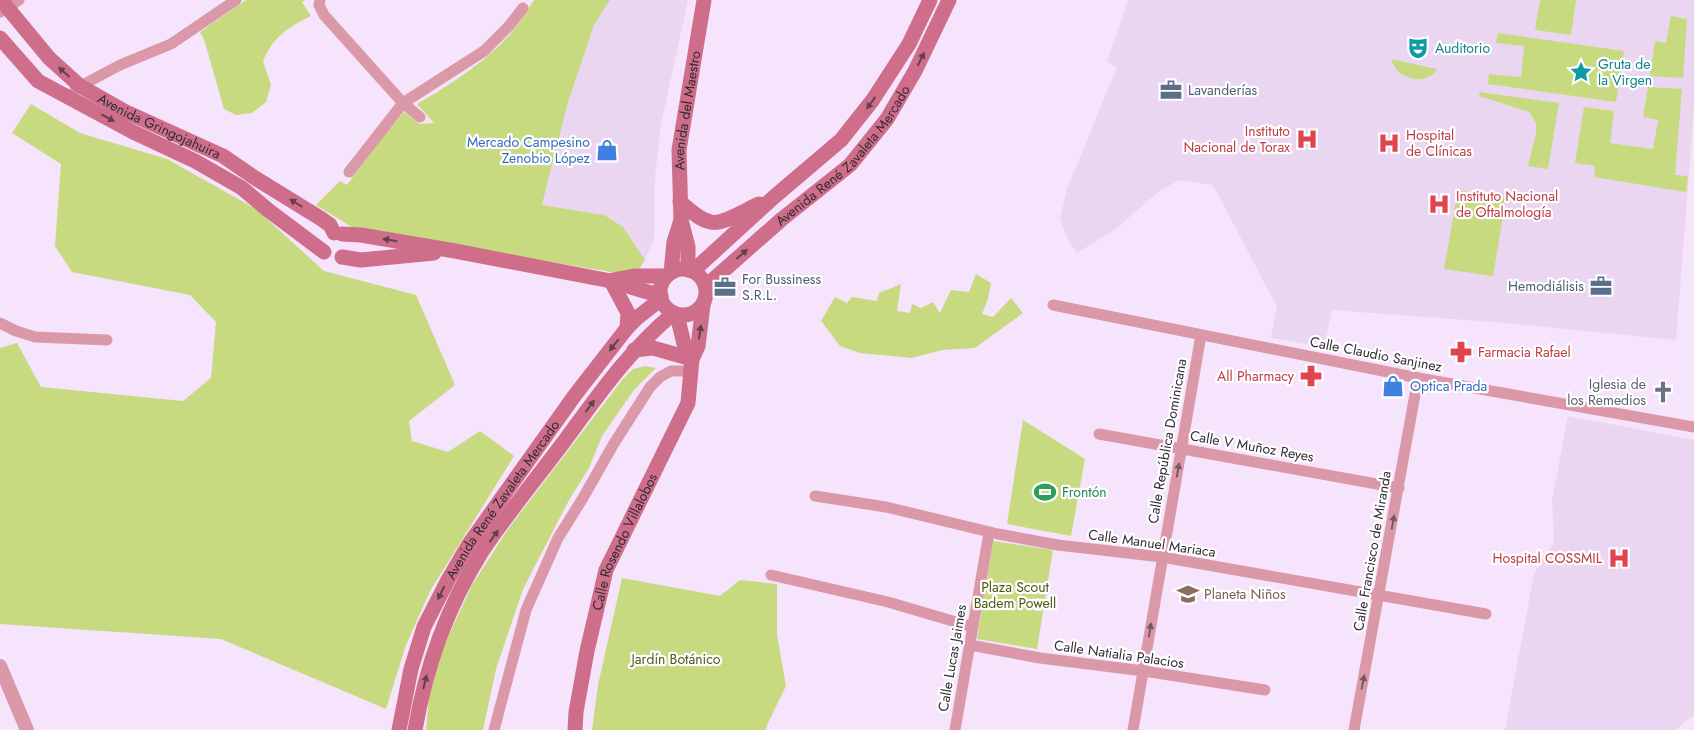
<svg xmlns="http://www.w3.org/2000/svg" width="1694" height="730" font-family="Jost,sans-serif">
<rect width="100%" height="100%" fill="#f5e4fb"/>
<g fill="#ebd6f2">
<polygon points="610,0 688,0 661,124 655,176 654,238 645,260 623,228 542,206 568,102 594,25"/>
<polygon points="1128,0 1694,0 1694,109 1676,340 1493,322 1332,310 1324,347 1271,338 1277,307 1213,185 1179,180 1158,192 1117,228 1077,253 1067,238 1060,218 1067,189 1117,67 1107,62"/>
<polygon points="1568,416 1694,440 1694,716 1683,723 1676,730 1505,730 1534,574 1554,542 1552,501"/>
</g>
<g fill="#c7da80">
<path d="M246,0H305L302,2L311,16C287,28 274,36 263,61L271,85L266,102L252,113L236,115L224,109L204,39L200,32Z"/>
<path d="M534,0H610L594,25L568,102L542,205L604,215L623,227L645,260L639,269L623,274L355,229L316,205L340,181L347,185L379,141L404,112L420,124L434,123L417,104C452,84 496,55 519,23C525,15 529,8 534,0Z"/>
<polygon points="1540,0 1576,0 1571,35 1535,30"/>
<polygon points="1671,16 1687,19 1683,78 1650,76 1655,41 1666,43"/>
<polygon points="1498,33 1624,51 1616,102 1488,84 1489,74 1521,77 1524,46 1496,43"/>
<path d="M1391,59L1437,69C1429,84 1406,81 1396,69C1394,66 1392,62 1391,59Z"/>
<polygon points="1648,87 1682,89 1675,175 1688,176 1686,192 1594,177 1595,166 1575,163 1584,107 1614,111 1610,143 1653,149 1658,120 1643,117"/>
<polygon points="1480,92 1559,103 1548,169 1528,166 1536,134 1536,123 1529,112 1479,96"/>
<polygon points="31,104 80,133 167,159 256,209 324,271 416,295 455,385 409,421 412,441 448,452 480,431 514,456 430,591 406,645 386,709 221,639 0,624 0,348 17,343 41,387 183,401 211,378 216,322 190,295 72,272 55,246 61,164 12,133"/>
<polygon points="1458,190 1506,198 1493,276 1444,269"/>
<polygon points="976,274 991,283 988,299 982,314 993,317 1011,298 1023,313 975,348 942,350 912,358 860,353 840,346 821,321 835,297 847,303 852,297 877,301 879,293 901,284 897,311 910,313 912,304 921,308 933,302 940,313 951,290 969,292"/>
<polygon points="645,366 656,368 634,390 602,436 589,468 569,500 523,589 496,669 483,730 426,730 429,697 442,650 472,585 508,529 623,379 633,369"/>
<polygon points="1023,420 1085,459 1071,536 1007,524"/>
<polygon points="993,541 1053,550 1037,649 977,639"/>
<polygon points="622,578 720,596 740,580 777,584 777,634 786,686 767,725 766,730 592,730 598,685"/>
</g>
<g fill="none" stroke-linecap="round" stroke-linejoin="round">
<g stroke="#db98a9" stroke-width="11">
<polyline points="320,0 319,5 324,15 403,103 420,117"/>
<polyline points="0,12 19,0"/>
<polyline points="75,89 120,65 171,44 236,0"/>
<polyline points="349,172 403,103 484,51 509,26 523,8"/>
<polyline points="1053,305 1418,378 1694,427"/>
<polyline points="0,323 16,331 35,337 107,340"/>
<polyline points="1099,434 1399,488"/>
<polyline points="815,496 886,507 998,534 1058,545 1162,557 1486,614"/>
<polyline points="771,575 888,602 973,627"/>
<polyline points="970,645 1040,658 1144,671 1265,690"/>
<polyline points="494,730 526,610 558,538 583,498 613,445 650,387 660,377 671,371 691,371"/>
<polyline points="955,730 989,533"/>
<polyline points="1133,730 1201,335"/>
<polyline points="1354,730 1418,378"/>
</g>
<polyline stroke="#db98a9" stroke-width="14" points="0,666 27,730"/>
<g stroke="#ce6e8a" stroke-width="15">
<path id="s1" d="M1,0L49,58L80,86L124,111L223,156L255,178L320,218L330,225L334,233"/>
<polyline points="0,38 38,81 133,132 195,161 242,188 268,210 324,252"/>
<path d="M680,202C689,209 699,220 711,222C723,225 747,209 759,204"/>
<polyline points="342,234 361,235 455,251 611,281 661,296"/>
<polyline points="342,257 361,260 434,253"/>
<circle cx="683" cy="292" r="23"/>
<path id="s2" d="M688,270V247L681,220L679,150L704,0"/>
<polyline points="693,271 774,197 841,140 872,101 909,44 930,0"/>
<polyline points="671,273 674,242 681,220"/>
<polyline points="613,280 634,276 667,276"/>
<polyline points="611,281 628,313 627,328"/>
<path id="s3" d="M706,286L782,219L850,165L887,119L915,71L949,0"/>
<polyline points="677,315 684,344 692,359"/>
<polyline points="634,350 653,348 692,359"/>
<path id="s4" d="M399,730L411,669L424,627L448,580L469,544L575,395L627,328L638,317L661,299"/>
<path d="M415,730C426,666 446,609 481,553C506,515 536,479 563,443C597,397 629,350 674,313"/>
<path id="s5" d="M575,730L576,712L587,651L606,570L688,403L692,359L698,346L703,305"/>
</g>
</g>
<defs><path id="oneway-solid" d="M-6-.8H1V-3.2L6.5 0L1 3.2V.8H-6Z" transform="scale(1.25)"/></defs>
<g fill="#62404e">
<use href="#oneway-solid" transform="translate(921 59) rotate(-64)"/>
<use href="#oneway-solid" transform="translate(64 72) rotate(-138)"/>
<use href="#oneway-solid" transform="translate(871 103) rotate(126)"/>
<use href="#oneway-solid" transform="translate(108 118) rotate(28)"/>
<use href="#oneway-solid" transform="translate(296 203) rotate(-148)"/>
<use href="#oneway-solid" transform="translate(390 240) rotate(-171)"/>
<use href="#oneway-solid" transform="translate(742 254) rotate(-41)"/>
<use href="#oneway-solid" transform="translate(700 332) rotate(-82)"/>
<use href="#oneway-solid" transform="translate(614 345) rotate(128)"/>
<use href="#oneway-solid" transform="translate(590 406) rotate(-54)"/>
<use href="#oneway-solid" transform="translate(494 536) rotate(-54)"/>
<use href="#oneway-solid" transform="translate(441 593) rotate(116)"/>
<use href="#oneway-solid" transform="translate(425 682) rotate(-76)"/>
</g>
<g fill="#765763">
<use href="#oneway-solid" transform="translate(1178 470) rotate(-80)"/>
<use href="#oneway-solid" transform="translate(1393 522) rotate(-80)"/>
<use href="#oneway-solid" transform="translate(1150 630) rotate(-81)"/>
<use href="#oneway-solid" transform="translate(1363 682) rotate(-79)"/>
</g>
<defs>
<g id="theatre-bare" transform="scale(1.725)"><path d="M-5-5.5Q0-4 5-5.5V0Q5 5 0 6Q-5 5-5 0ZM-3.3-2.5H-1v1.5H-3.3ZM1-2.5H3.3v1.5H1ZM-2.8 1Q0 5.5 2.8 1Z" fill="#0f9aa8" stroke="#fff" stroke-width="2.5" paint-order="stroke"/></g>
<g id="sight-bare" transform="scale(1.725)"><path d="M0-6L1.8-2.2L6-1.7L2.9 1.2L3.7 5.4L0 3.3L-3.7 5.4L-2.9 1.2L-6-1.7L-1.8-2.2Z" fill="#0f9aa8" stroke="#fff" stroke-width="2.5" paint-order="stroke"/></g>
<g id="office-bare" transform="scale(1.725)"><path d="M-6-3h4V-5.5h4V-3h4V5H-6ZM-1-4.5V-3h2v-1.5ZM-6 0V1H6V0Z" fill="#5c6f8a" stroke="#fff" stroke-width="2.5" paint-order="stroke"/></g>
<g id="hospital-bare" transform="scale(1.725)"><path d="M-5-5h3v3.5h4V-5h3V5h-3V1.5h-4V5h-3Z" fill="#e0444e" stroke="#fff" stroke-width="2.5" paint-order="stroke"/></g>
<g id="shop-bare" transform="scale(1.725)"><path d="M-5-2.5h2.3a2.7 3.5 0 0 1 5.4 0H5L5.5 6h-11ZM-1.5-2.5h3a1.5 2.3 0 0 0-3 0Z" fill="#3f7fe0" stroke="#fff" stroke-width="2.5" paint-order="stroke"/></g>
<g id="pharmacy-bare" transform="scale(1.725)"><path d="M-2-6h4v4h4v4h-4v4h-4v-4h-4v-4h4Z" fill="#e0444e" stroke="#fff" stroke-width="2.5" paint-order="stroke"/></g>
<g id="church-bare" transform="scale(1.725)"><path d="M-1.2-6h2.4v3.5h3.3v2.4h-3.3V6h-2.4V-.1h-3.3v-2.4h3.3Z" fill="#6b7280" stroke="#fff" stroke-width="2.5" paint-order="stroke"/></g>
<g id="stadium-bare" transform="scale(1.725)"><path d="M0-5a6.5 5 0 1 0 0 10a6.5 5 0 1 0 0-10ZM-3.5-1.8h7v3.6h-7Z" fill="#2e9e5b" stroke="#fff" stroke-width="2.5" paint-order="stroke"/></g>
<g id="school-bare" transform="scale(1.725)"><path d="M0-5L7-2L0 1L-7-2ZM-4 1L0 2.5L4 1V4Q0 6-4 4Z" fill="#8d6e63" stroke="#fff" stroke-width="2.5" paint-order="stroke"/></g>
</defs>
<g fill-rule="evenodd">
<use href="#theatre-bare" x="1418" y="48"/>
<use href="#sight-bare" x="1581" y="72"/>
<use href="#office-bare" x="1171" y="90"/>
<use href="#hospital-bare" x="1307" y="139"/>
<use href="#hospital-bare" x="1389" y="143"/>
<use href="#shop-bare" x="607" y="150"/>
<use href="#hospital-bare" x="1439" y="204"/>
<use href="#office-bare" x="1601" y="286"/>
<use href="#office-bare" x="725" y="287"/>
<use href="#pharmacy-bare" x="1461" y="352"/>
<use href="#pharmacy-bare" x="1311" y="376"/>
<use href="#shop-bare" x="1393" y="386"/>
<use href="#church-bare" x="1663" y="392"/>
<use href="#stadium-bare" x="1045" y="492"/>
<use href="#hospital-bare" x="1619" y="558"/>
<use href="#school-bare" x="1188" y="594"/>
</g>
<g text-anchor="middle" dominant-baseline="central" stroke-width="4.5" stroke-linejoin="round" paint-order="stroke">
<g font-size="14" fill="#0d838f" stroke="#fff" text-anchor="start">
<text x="1435" y="48">Auditorio</text>
<text x="1598" y="64">Gruta de<tspan x="1598" dy="16">la Virgen</tspan></text>
</g>
<g font-size="14" fill="#4e5e75" stroke="#fff" text-anchor="start">
<text x="1188" y="90">Lavanderías</text>
<text x="742" y="279">For Bussiness<tspan x="742" dy="16">S.R.L.</tspan></text>
<text x="1584" y="286" text-anchor="end">Hemodiálisis</text>
</g>
<g font-size="14" fill="#332c35" stroke="#fff">
<text stroke="none"><textPath href="#s2" startOffset="161">Avenida del Maestro</textPath></text>
<text stroke="none"><textPath href="#s1" startOffset="206">Avenida Gringojahuira</textPath></text>
<text stroke="none"><textPath href="#s3" startOffset="190">Avenida René Zavaleta Mercado</textPath></text>
<text transform="translate(1376 354) rotate(11)">Calle Claudio Sanjinez</text>
<text transform="translate(1167 441) rotate(-80)">Calle República Dominicana</text>
<text transform="translate(1252 446) rotate(10)">Calle V Muñoz Reyes</text>
<text stroke="none"><textPath href="#s4" startOffset="256">Avenida René Zavaleta Mercado</textPath></text>
<text stroke="none"><textPath href="#s5" startOffset="196">Calle Rosendo Villalobos</textPath></text>
<text transform="translate(1152 543) rotate(8)">Calle Manuel Mariaca</text>
<text transform="translate(1372 551) rotate(-80)">Calle Francisco de Miranda</text>
<text transform="translate(1119 654) rotate(8)">Calle Natialia Palacios</text>
<text transform="translate(952 658) rotate(-80)">Calle Lucas Jaimes</text>
</g>
<g font-size="14" fill="#be3a42" stroke="#fff" text-anchor="end">
<text x="1290" y="131">Instituto<tspan x="1290" dy="16">Nacional de Torax</tspan></text>
<text x="1406" y="135" text-anchor="start">Hospital<tspan x="1406" dy="16">de Clínicas</tspan></text>
<text x="1456" y="196" text-anchor="start">Instituto Nacional<tspan x="1456" dy="16">de Oftalmología</tspan></text>
<text x="1478" y="352" text-anchor="start">Farmacia Rafael</text>
<text x="1294" y="376">All Pharmacy</text>
<text x="1602" y="558">Hospital COSSMIL</text>
</g>
<g font-size="14" fill="#366cbe" stroke="#fff" text-anchor="end">
<text x="590" y="142">Mercado Campesino<tspan x="590" dy="16">Zenobio López</tspan></text>
<text x="1410" y="386" text-anchor="start">Optica Prada</text>
</g>
<g font-size="14" fill="#5b616d" stroke="#fff" text-anchor="end">
<text x="1646" y="384">Iglesia de<tspan x="1646" dy="16">los Remedios</tspan></text>
</g>
<g font-size="14" fill="#27864d" stroke="#fff" text-anchor="start">
<text x="1062" y="492">Frontón</text>
</g>
<g font-size="14" fill="#4d5913" stroke="#fff">
<text x="1015" y="587">Plaza Scout<tspan x="1015" dy="16">Badem Powell</tspan></text>
<text x="676" y="659">Jardín Botánico</text>
</g>
<g font-size="14" fill="#785e54" stroke="#fff" text-anchor="start">
<text x="1204" y="594">Planeta Niños</text>
</g>
</g>
</svg>
